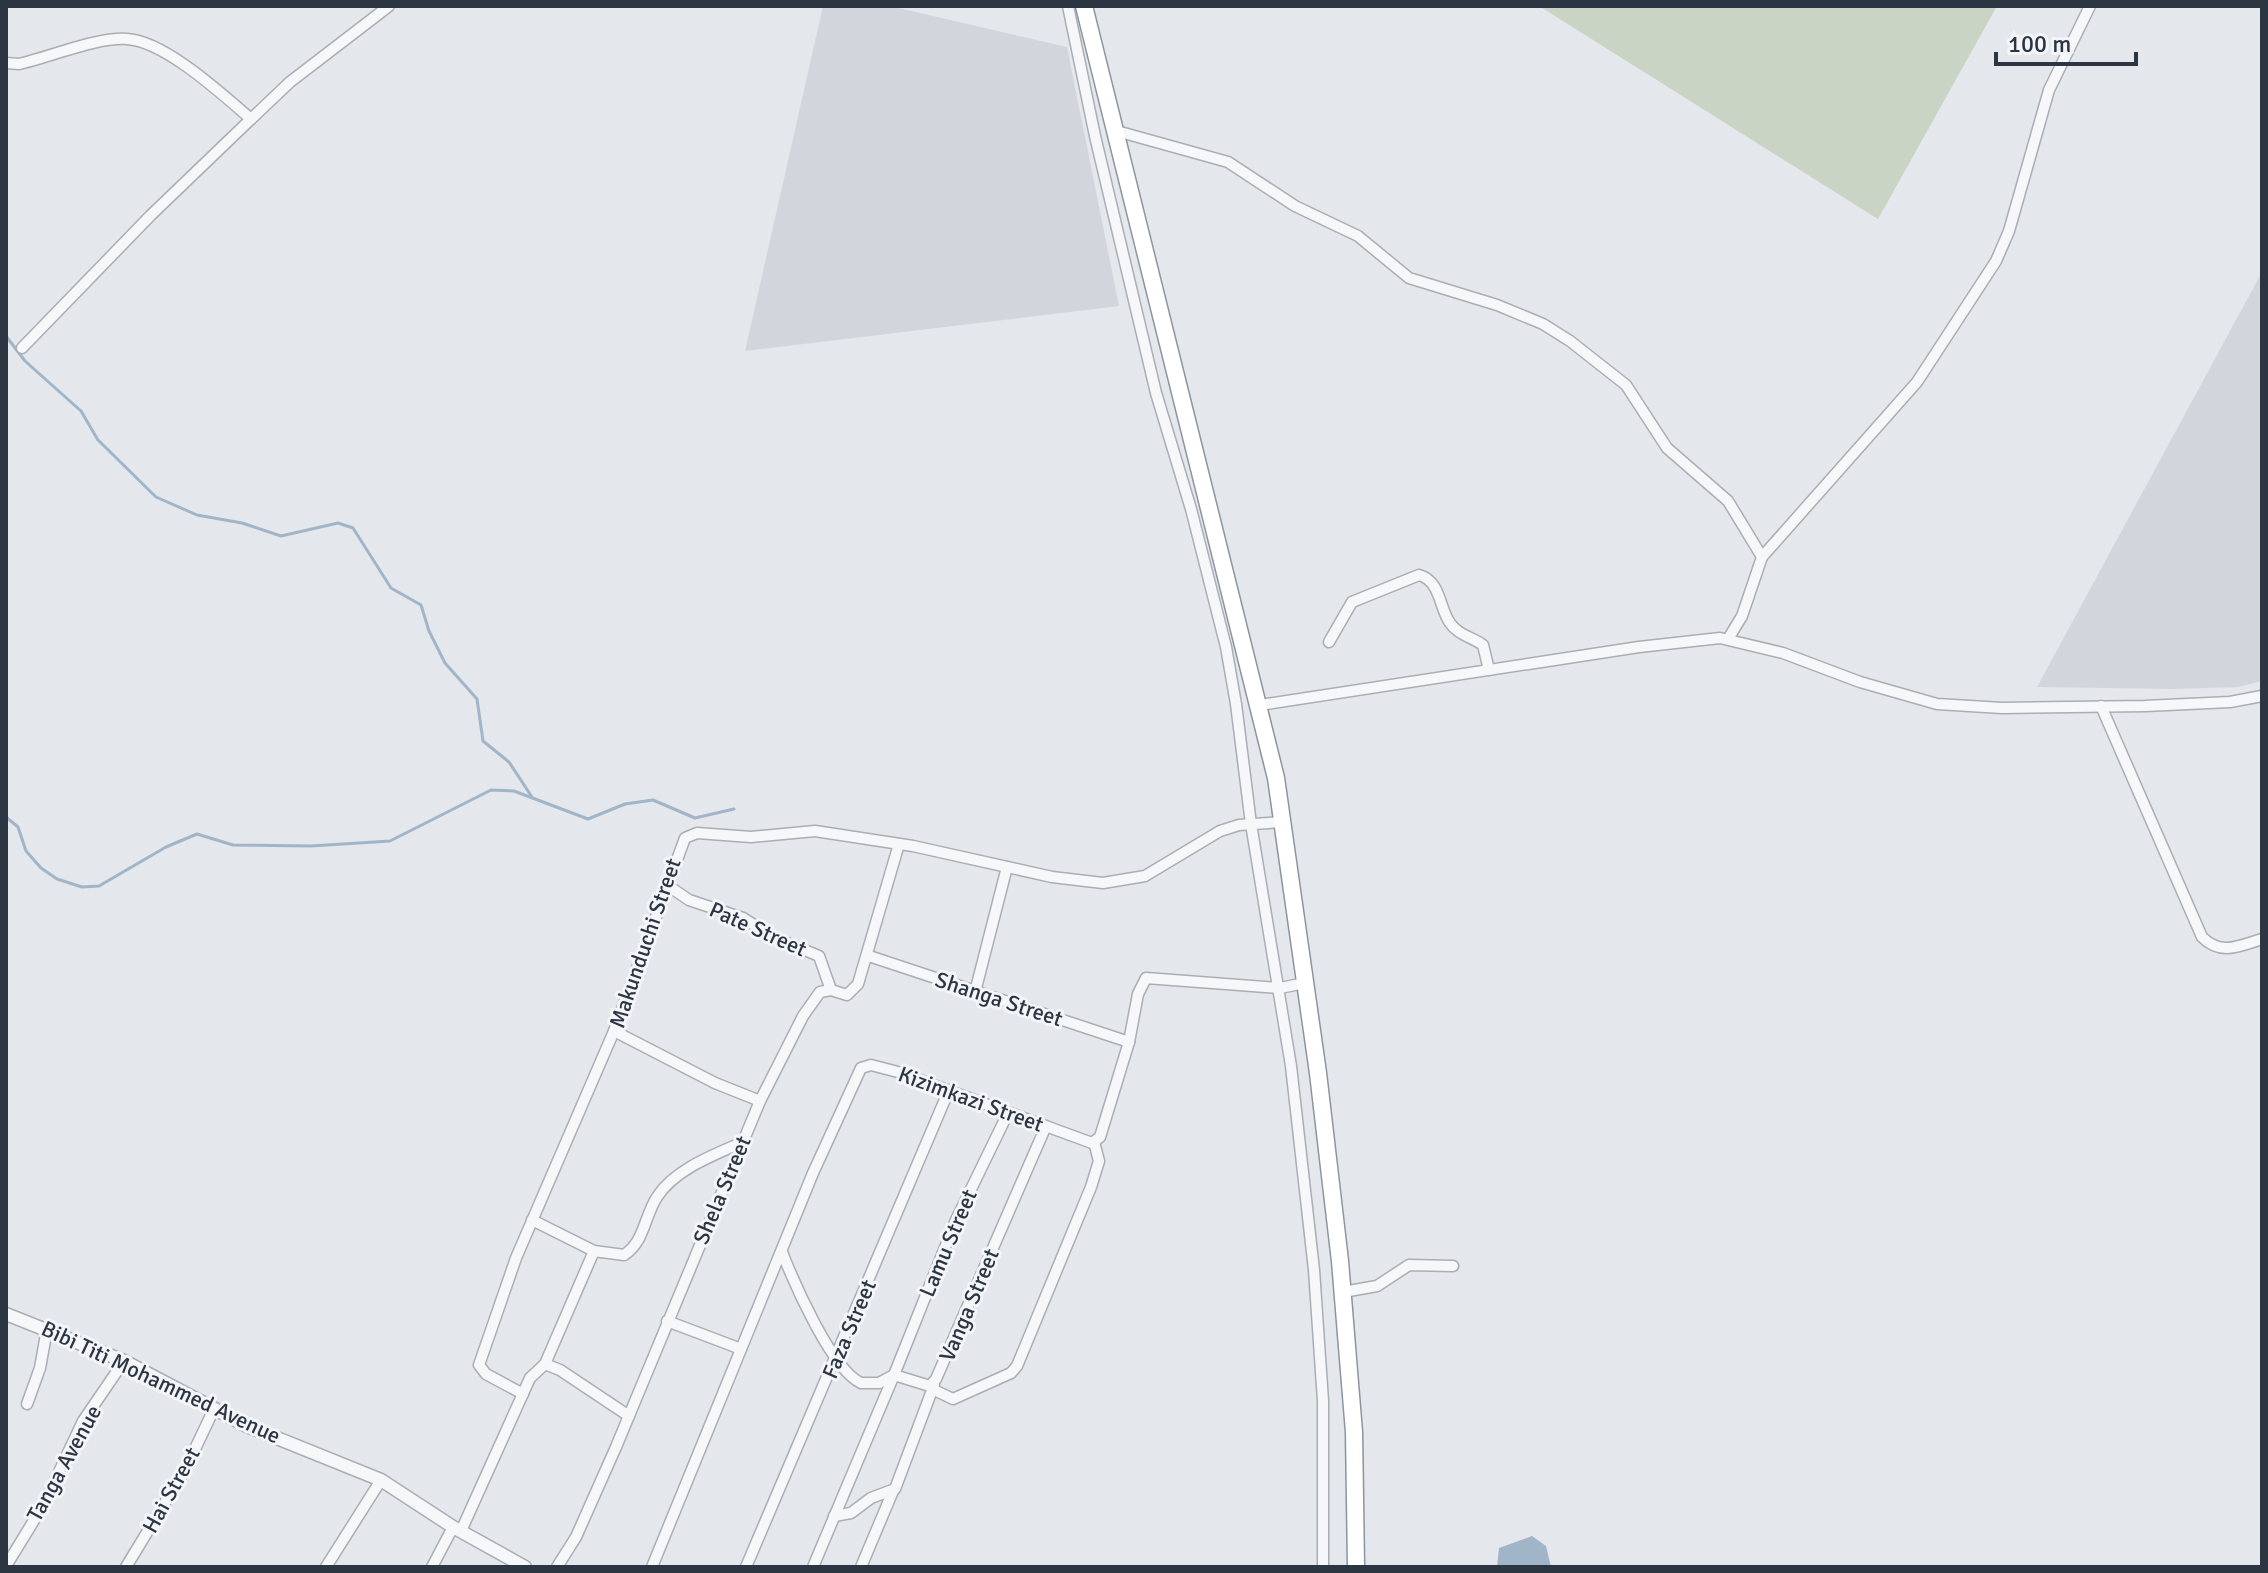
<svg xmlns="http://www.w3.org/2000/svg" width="2268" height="1573" font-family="Signika,sans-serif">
<rect width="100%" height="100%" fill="#e4e7eb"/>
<g fill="#d2d6dc">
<polygon points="823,6 890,6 1067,47 1119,306 745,351"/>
<polygon points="2262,272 2262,681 2238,687 2174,689 2037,687"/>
</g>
<polygon fill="#c9d4c5" points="1539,6 1997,6 1878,219"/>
<polygon fill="#a1b5c8" points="1532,1536 1546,1546 1551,1567 1497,1567 1499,1548"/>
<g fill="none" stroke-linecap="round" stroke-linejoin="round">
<g stroke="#a1b5c8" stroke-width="3">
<polyline points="6,336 25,361 81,411 98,440 156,497 197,515 242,523 281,536 338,523 353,528 391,588 421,605 429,631 445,663 477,699 483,741 509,762 532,797"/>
<polyline points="6,817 18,827 26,851 41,868 57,879 82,887 99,886 166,847 197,834 233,845 311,846 390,841 491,790 514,791 588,819 625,804 653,800 695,818 734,809"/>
</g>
<g stroke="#a9aeb5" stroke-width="13">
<g id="minor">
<polyline points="1068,6 1095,136 1156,393 1191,509 1226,647 1236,704 1251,824 1291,1066 1314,1270 1323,1401 1323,1567"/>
<path d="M6,63L19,64C50,57 97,37 127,39C165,41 223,95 251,119L151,215L22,348"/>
<polyline points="251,119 290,82 389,6"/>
<polyline points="1113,130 1228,162 1295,206 1358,236 1409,278 1497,305 1543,324 1570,341 1626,385 1667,448 1728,501 1762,557"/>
<polyline points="1728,639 1742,616 1762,557 1917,382 1996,261 2009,231 2049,90 2090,6"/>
<path d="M1329,642L1352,602L1419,575C1441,581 1439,608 1450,623C1458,635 1472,637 1483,645L1489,670"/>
<polyline points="1260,705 1639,647 1720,638 1783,653 1860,682 1937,704 2002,708 2145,706 2230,702 2262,696"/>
<path d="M2101,706L2202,937C2221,956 2239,946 2262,939"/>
<polyline points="667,885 689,900 743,918 773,937 819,956 831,990"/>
<polyline points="869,956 1129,1042"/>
<polyline points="975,992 1007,867"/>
<polyline points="614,1031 715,1083 760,1101"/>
<path d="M532,1220L594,1251L624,1255C645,1241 644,1217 657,1197C674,1170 713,1155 741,1143"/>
<path d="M782,1252C794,1283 832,1370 861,1383H879L894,1375L956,1220L1008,1113"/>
<polyline points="1343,1292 1377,1286 1409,1265 1453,1266"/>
<polyline points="667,1321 741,1349"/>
<polyline points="545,1364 594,1251"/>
<polyline points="932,1389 953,1399 1011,1373 1017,1366 1091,1187 1099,1161 1094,1142"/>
<polyline points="523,1394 486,1374 479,1365 516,1258 614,1031 685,838 697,833 751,837 815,831 913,846 1052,877 1103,883 1145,876 1220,831 1239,825 1282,822"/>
<polyline points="27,1404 40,1368 47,1329"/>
<polyline points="834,1516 851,1513 871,1498 895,1489 934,1385"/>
<polyline points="461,1531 530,1378 545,1364 560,1370 629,1416"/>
<polyline points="6,1566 44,1504 83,1421 124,1361"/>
<polyline points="126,1567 185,1470 213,1411"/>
<polyline points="326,1567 381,1480"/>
<polyline points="432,1567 453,1527"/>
<polyline points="557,1567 576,1537 616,1447 760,1101 803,1016 820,992 831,990 847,995 858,984 899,844"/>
<polyline points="652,1567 813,1173 861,1068 871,1065 898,1072 1092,1143 1100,1137 1129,1042 1138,994 1146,978 1280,988 1305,983"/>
<polyline points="746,1567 949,1090"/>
<polyline points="813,1567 894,1375 930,1386 936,1379 1046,1126"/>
<polyline points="861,1567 893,1491"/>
</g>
</g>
<g stroke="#a9aeb5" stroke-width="15">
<polyline id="tertiary" points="6,1314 124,1361 247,1426 381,1480 453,1527 525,1567"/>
</g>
<g stroke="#8c94a0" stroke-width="19">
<polyline id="trunk" points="1084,6 1276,778 1318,1073 1340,1261 1354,1432 1356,1567"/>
</g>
<use href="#minor" stroke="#f6f7f9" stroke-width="10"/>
<use href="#tertiary" stroke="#f6f7f9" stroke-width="12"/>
<use href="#trunk" stroke="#fff" stroke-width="16"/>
</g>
<g text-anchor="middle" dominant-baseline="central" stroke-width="6" stroke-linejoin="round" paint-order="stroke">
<g font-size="22" fill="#2c3542" stroke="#f3f5f8">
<text transform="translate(758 929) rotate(24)">Pate Street</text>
<text transform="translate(645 943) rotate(-71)">Makunduchi Street</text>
<text transform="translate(999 999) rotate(18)">Shanga Street</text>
<text transform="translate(971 1099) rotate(20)">Kizimkazi Street</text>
<text transform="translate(722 1190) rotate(-67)">Shela Street</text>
<text transform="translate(948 1243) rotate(-67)">Lamu Street</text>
<text transform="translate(969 1305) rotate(-67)">Vanga Street</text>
<text transform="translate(849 1329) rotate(-67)">Faza Street</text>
<text transform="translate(161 1382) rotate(25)">Bibi Titi Mohammed Avenue</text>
<text transform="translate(64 1463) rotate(-61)">Tanga Avenue</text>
<text transform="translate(171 1490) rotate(-61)">Hai Street</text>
</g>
</g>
<rect width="2268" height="1573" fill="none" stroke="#2c3542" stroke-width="16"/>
<path d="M1996 52v12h140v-12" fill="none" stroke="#2c3542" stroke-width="4"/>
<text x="2008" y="52" font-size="24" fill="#2c3542" stroke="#f3f5f8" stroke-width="6" paint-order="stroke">100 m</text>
</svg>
